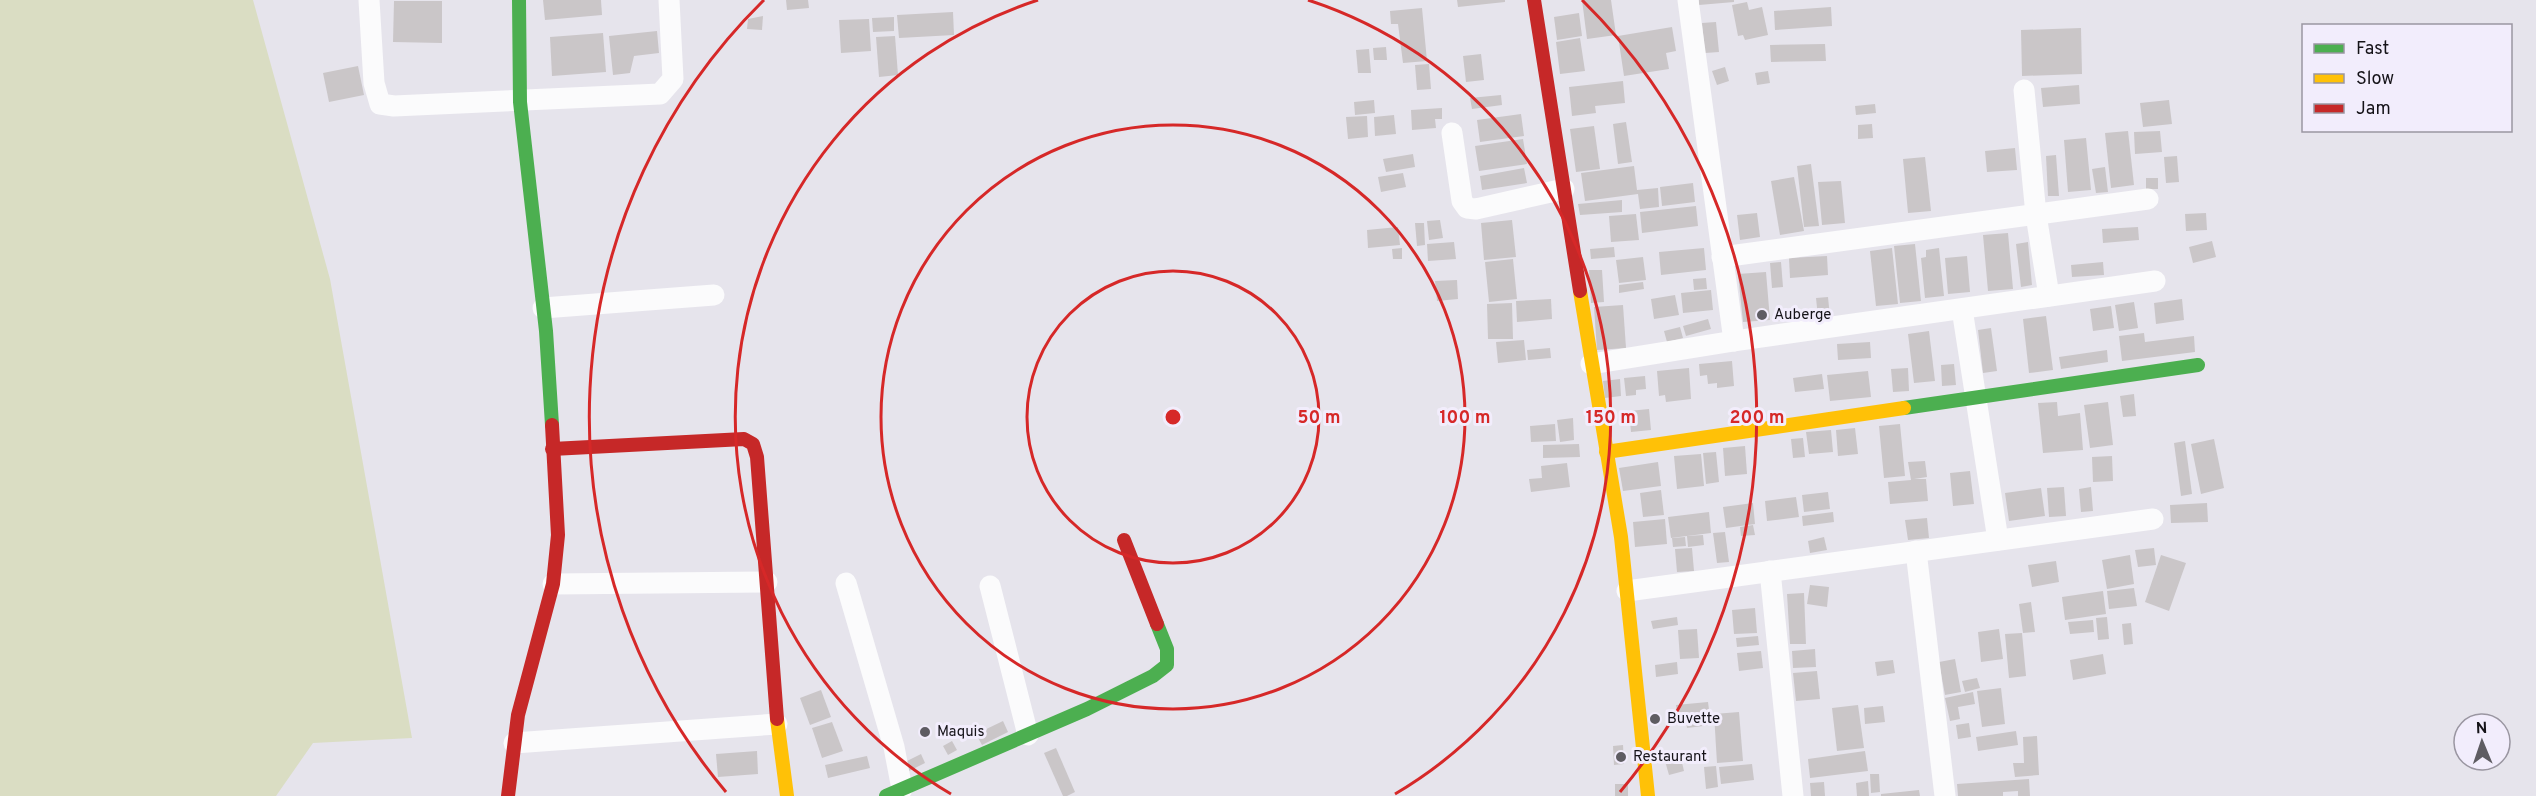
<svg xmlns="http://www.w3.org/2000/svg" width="2536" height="796" font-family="Overpass,sans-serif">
<rect width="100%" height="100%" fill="#e6e4ec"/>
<polygon fill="#daddc3" points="0,0 253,0 330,279 412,738 313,743 276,796 0,796"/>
<g fill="#cac6c8">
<polygon points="543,0 601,0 602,15 545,20"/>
<polygon points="786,0 808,0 809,8 787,10"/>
<polygon points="1457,0 1505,0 1505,2 1458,7"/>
<polygon points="1582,0 1611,0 1616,35 1587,39"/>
<polygon points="1699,0 1734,0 1734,2 1699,5"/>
<polygon points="394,1 442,1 442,43 393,42"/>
<polygon points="1747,2 1749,10 1762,7 1768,35 1745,40 1743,35 1738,36 1732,5"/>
<polygon points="1831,7 1832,26 1775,30 1774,11"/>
<polygon points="1422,8 1427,61 1403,63 1398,24 1391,24 1390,11"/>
<polygon points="953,12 954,35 899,38 897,15"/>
<polygon points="1579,13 1582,36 1557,40 1554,17"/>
<polygon points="763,16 762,30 747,29 748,19"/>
<polygon points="894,17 894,31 873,32 872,18"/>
<polygon points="869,19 871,51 841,53 839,20"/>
<polygon points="1716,22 1719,52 1705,53 1702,23"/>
<polygon points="1672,27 1676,51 1666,53 1669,69 1624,76 1618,36"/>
<polygon points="2081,28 2082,74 2022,76 2021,30"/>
<polygon points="657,31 659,53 634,56 630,73 613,75 609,36"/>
<polygon points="603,33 606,72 552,76 550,37"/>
<polygon points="895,36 898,75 879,77 876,37"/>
<polygon points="1580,38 1585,71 1560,74 1556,42"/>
<polygon points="1825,44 1826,61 1771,62 1770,45"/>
<polygon points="1386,47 1387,60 1374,60 1373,48"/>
<polygon points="1369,49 1371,73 1358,73 1356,50"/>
<polygon points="1481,54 1484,80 1466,82 1463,56"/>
<polygon points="1429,64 1431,89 1417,90 1415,65"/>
<polygon points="358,66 364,95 329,102 323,73"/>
<polygon points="1725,67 1729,81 1717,85 1712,71"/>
<polygon points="1768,71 1770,83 1757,85 1755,73"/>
<polygon points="1623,81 1625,103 1595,106 1596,113 1572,116 1569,87"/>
<polygon points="2079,85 2080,104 2043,107 2041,88"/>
<polygon points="1501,95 1502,105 1472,109 1470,98"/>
<polygon points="1374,100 1375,113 1355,115 1354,102"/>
<polygon points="2169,100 2172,124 2143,127 2140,103"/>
<polygon points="1875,104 1876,113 1856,115 1855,106"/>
<polygon points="1442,108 1442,119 1435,119 1436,128 1412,130 1411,110"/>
<polygon points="1521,114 1524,136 1480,142 1477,120"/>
<polygon points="1394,115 1396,134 1375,136 1374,117"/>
<polygon points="1367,116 1368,137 1348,139 1346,117"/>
<polygon points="1626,122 1632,162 1618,164 1613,124"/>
<polygon points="1872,124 1873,138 1858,139 1858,125"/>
<polygon points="1594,126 1600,169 1576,172 1570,129"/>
<polygon points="2128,131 2134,185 2111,188 2105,133"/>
<polygon points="2160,131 2162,152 2135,154 2134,132"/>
<polygon points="2086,138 2091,190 2068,192 2064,140"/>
<polygon points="1523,139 1527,164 1479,171 1475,146"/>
<polygon points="2015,148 2017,170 1987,172 1985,151"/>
<polygon points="1413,154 1415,167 1386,172 1383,159"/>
<polygon points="2056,155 2059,196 2048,196 2046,156"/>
<polygon points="2177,156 2179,182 2166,183 2164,157"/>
<polygon points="1925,157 1931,211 1908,213 1903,159"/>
<polygon points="1811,164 1819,226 1804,227 1797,166"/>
<polygon points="1634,166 1637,190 1658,188 1659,207 1640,209 1638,194 1585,201 1581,173"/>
<polygon points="2105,167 2108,192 2096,193 2092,169"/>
<polygon points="1524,168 1527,183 1482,190 1480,176"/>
<polygon points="1403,173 1406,187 1381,192 1378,177"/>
<polygon points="1794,177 1804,231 1780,235 1771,181"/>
<rect x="2146" y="178" width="12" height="11"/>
<polygon points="1841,181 1845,223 1822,225 1818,182"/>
<polygon points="1693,183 1695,202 1662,206 1660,187"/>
<polygon points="1622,200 1622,212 1580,215 1578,204"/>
<polygon points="1696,206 1698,226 1642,233 1640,212"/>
<polygon points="1757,213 1760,237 1740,240 1737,215"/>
<polygon points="2206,213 2207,230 2186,231 2185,214"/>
<polygon points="1636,214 1639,240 1611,242 1609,216"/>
<polygon points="1440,220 1443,238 1429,240 1427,221"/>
<polygon points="1512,220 1516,257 1484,260 1481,223"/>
<polygon points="1415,223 1424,223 1425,245 1417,246"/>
<polygon points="1398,227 1400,245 1368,248 1367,230"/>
<polygon points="2138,227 2139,240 2103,243 2102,229"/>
<polygon points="2008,233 2013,289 1988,291 1983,235"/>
<polygon points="2212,241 2216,257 2193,263 2189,247"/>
<polygon points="1454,242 1456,259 1428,261 1427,244"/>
<polygon points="2028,242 2032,285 2021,287 2016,244"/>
<polygon points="1915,244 1921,301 1900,303 1894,246"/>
<polygon points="1614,247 1615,257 1591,259 1590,249"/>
<polygon points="1402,248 1402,259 1393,259 1392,249"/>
<polygon points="1704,248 1706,270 1661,275 1659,252"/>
<polygon points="1892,248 1898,304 1876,306 1870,251"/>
<polygon points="1939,248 1944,296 1925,298 1921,258 1926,257 1926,250"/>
<polygon points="1827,256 1828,275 1790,278 1789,258"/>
<polygon points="1967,256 1970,292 1948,294 1945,258"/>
<polygon points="1643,257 1646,280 1619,283 1616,260"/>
<polygon points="1513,259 1517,299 1489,302 1485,262"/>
<polygon points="1781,262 1783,287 1772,288 1770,263"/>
<polygon points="2103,262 2104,275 2072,277 2071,265"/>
<polygon points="1589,270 1602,270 1604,302 1591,303"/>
<polygon points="1766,272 1770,320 1743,322 1738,274"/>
<polygon points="1706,278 1707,289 1694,290 1693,279"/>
<polygon points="1457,280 1458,299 1437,301 1435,281"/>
<polygon points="1643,282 1644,289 1619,293 1619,285"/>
<polygon points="1711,290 1713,310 1683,313 1681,293"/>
<polygon points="1675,295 1679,315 1654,319 1651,299"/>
<polygon points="1828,297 1830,317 1818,317 1816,298"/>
<polygon points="1551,299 1552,319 1517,322 1516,301"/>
<polygon points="2182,299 2184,320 2156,324 2154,303"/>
<polygon points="2134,302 2138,328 2119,331 2115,305"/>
<polygon points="1512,303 1513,339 1488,339 1487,304"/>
<polygon points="1623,305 1626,348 1597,350 1594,307"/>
<polygon points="2111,306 2114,328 2093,331 2090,309"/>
<polygon points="1795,308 1796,320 1775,321 1775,310"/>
<polygon points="2046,316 2053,370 2029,373 2023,319"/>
<polygon points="1708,319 1711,329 1686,336 1683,326"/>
<polygon points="1680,327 1683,338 1667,342 1664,331"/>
<polygon points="1991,328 1997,371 1983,373 1978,330"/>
<polygon points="1929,331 1935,381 1914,383 1908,334"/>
<polygon points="2144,333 2145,342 2194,336 2195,352 2122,361 2119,336"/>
<polygon points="1524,340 1526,360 1498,363 1496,342"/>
<polygon points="1870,342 1871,358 1838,360 1837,344"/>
<polygon points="1550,348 1551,358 1528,360 1527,350"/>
<polygon points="2107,350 2108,362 2061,369 2059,357"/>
<polygon points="1732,361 1734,386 1717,388 1717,383 1708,384 1707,375 1700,376 1699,364"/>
<polygon points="1954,364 1956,385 1942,386 1941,365"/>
<polygon points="1689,368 1691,399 1666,402 1665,395 1659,396 1657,371"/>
<polygon points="1908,368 1909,391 1893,392 1891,369"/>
<polygon points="1868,371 1871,397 1830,401 1827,375"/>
<polygon points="1822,374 1824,389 1795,392 1793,378"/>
<polygon points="1645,376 1646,389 1636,390 1636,395 1626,396 1624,378"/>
<polygon points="1620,379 1621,396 1605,398 1603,381"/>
<polygon points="2134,394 2136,416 2123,417 2120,396"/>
<polygon points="2057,402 2058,416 2080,413 2083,450 2043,453 2038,403"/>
<polygon points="2108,402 2113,445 2090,448 2084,405"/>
<polygon points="1649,409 1651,430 1631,432 1629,411"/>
<polygon points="1573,418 1574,440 1560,442 1557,420"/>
<polygon points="1555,424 1556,441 1531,442 1530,426"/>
<polygon points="1900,424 1905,476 1884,478 1879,426"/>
<polygon points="1855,428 1858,454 1838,456 1836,430"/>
<polygon points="1831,430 1833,452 1809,454 1806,432"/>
<polygon points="1803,438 1805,457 1793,458 1791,439"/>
<polygon points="2214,439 2224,488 2201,494 2191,444"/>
<polygon points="2185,441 2192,494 2181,496 2174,443"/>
<polygon points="1579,444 1580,457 1543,458 1543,445"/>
<polygon points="1745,446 1747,474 1725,476 1723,448"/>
<polygon points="1716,452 1719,482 1706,484 1703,453"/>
<polygon points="1701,454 1704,486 1677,489 1674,456"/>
<polygon points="2112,456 2113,481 2093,482 2092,457"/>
<polygon points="1925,461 1927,477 1914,479 1926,479 1928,501 1890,504 1888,482 1911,480 1908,462"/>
<polygon points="1658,462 1661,486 1623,491 1619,468"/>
<polygon points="1567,463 1570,487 1531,492 1529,479 1542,478 1541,466"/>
<polygon points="1970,471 1974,504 1953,506 1950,473"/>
<polygon points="2064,487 2066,516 2049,517 2047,488"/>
<polygon points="2091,487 2093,511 2081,512 2079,489"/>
<polygon points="2041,488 2045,516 2009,521 2005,493"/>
<polygon points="1661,490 1664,515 1643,517 1640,493"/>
<polygon points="1828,492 1830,509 1804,512 1802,495"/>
<polygon points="1796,497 1799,517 1767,521 1765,501"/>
<polygon points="1753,503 1755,524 1726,528 1723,507"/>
<polygon points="2207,503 2208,522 2171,523 2170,505"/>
<polygon points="1709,512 1711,533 1671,538 1668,517"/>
<polygon points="1833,512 1834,522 1803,526 1802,516"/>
<polygon points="1927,518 1929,538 1908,540 1905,520"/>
<polygon points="1665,519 1667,544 1635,547 1633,522"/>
<polygon points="1753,525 1755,535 1741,536 1740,527"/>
<polygon points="1725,532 1729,562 1717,563 1713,533"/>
<polygon points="1703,535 1704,545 1688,547 1687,536"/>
<polygon points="1685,537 1686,546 1673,547 1672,538"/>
<polygon points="1824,537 1827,550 1810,553 1808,541"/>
<polygon points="1692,548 1694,571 1677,572 1675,549"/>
<polygon points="2154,548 2156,565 2138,567 2135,550"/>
<polygon points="2130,555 2134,584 2107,589 2102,560"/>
<polygon points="2161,555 2186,563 2169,611 2145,602"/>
<polygon points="2056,561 2059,582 2032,587 2028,565"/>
<polygon points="1810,585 1829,587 1827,607 1807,604"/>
<polygon points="2134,588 2137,606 2109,609 2107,591"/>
<polygon points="2103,591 2106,614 2065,620 2062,597"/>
<polygon points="1804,593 1806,644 1790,644 1787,594"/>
<polygon points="2031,602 2035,632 2023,633 2019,604"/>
<polygon points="1755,608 1757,633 1734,634 1732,610"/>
<polygon points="1677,617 1678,625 1653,629 1651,621"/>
<polygon points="2107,617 2109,639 2098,640 2096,618"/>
<polygon points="2093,620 2094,632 2070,634 2068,622"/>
<polygon points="2131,623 2133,644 2124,645 2122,624"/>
<polygon points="1697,629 1699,658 1680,659 1678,630"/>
<polygon points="1999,629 2003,659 1981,662 1978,632"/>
<polygon points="2022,633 2026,676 2009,678 2005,634"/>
<polygon points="1758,636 1759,645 1737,647 1736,638"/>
<polygon points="1815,649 1816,667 1793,668 1792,651"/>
<polygon points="1761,651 1763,668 1739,671 1737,653"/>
<polygon points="2103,654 2106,674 2073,680 2070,660"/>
<polygon points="1955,659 1961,692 1945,695 1939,662"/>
<polygon points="1893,660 1895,673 1877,676 1875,662"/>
<polygon points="1677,662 1678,674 1656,677 1655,665"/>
<polygon points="1817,671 1820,699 1796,701 1793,673"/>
<polygon points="1977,678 1980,688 1965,692 1962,681"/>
<polygon points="2001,688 2005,724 1982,727 1977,691"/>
<polygon points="821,690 831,717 810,725 800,698"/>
<polygon points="1973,692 1975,704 1958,707 1960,719 1950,721 1945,698"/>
<polygon points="1708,702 1711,725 1687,728 1686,720 1678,720 1676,705"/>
<polygon points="1858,705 1864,748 1837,751 1832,708"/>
<polygon points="1883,706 1885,722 1865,724 1864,708"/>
<polygon points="1739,712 1743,761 1717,763 1714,714"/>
<polygon points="1003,721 1008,732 982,745 976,734"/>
<polygon points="832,722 843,751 822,758 812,728"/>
<polygon points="1969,723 1971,737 1958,739 1956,725"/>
<polygon points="2016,731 2018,745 1978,751 1976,737"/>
<polygon points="2037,736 2039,775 2015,777 2013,763 2024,763 2023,737"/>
<polygon points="952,741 957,750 948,755 943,746"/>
<polygon points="1623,745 1624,764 1614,765 1613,746"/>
<polygon points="1056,748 1075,792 1067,796 1063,796 1044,753"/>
<polygon points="1679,750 1684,771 1669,775 1663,754"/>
<polygon points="757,751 758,774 718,777 716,754"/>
<polygon points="1865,751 1868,771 1810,778 1808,759"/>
<polygon points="921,754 925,763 909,771 905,762"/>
<polygon points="867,756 870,768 828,778 825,765"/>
<polygon points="1752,764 1754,780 1721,784 1719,767"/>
<polygon points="1716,766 1718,787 1706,789 1704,767"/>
<polygon points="1870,774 1879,774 1880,792 1871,793"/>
<polygon points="2029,779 2030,796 2018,796 2018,791 2003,792 2003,796 1958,796 1957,784"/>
<polygon points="1868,781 1869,796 1857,796 1856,783"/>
<polygon points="1824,782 1825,796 1811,796 1810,783"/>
<rect x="1615" y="784" width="13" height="12"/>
<polygon points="1919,790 1920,796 1881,796 1881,794"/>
</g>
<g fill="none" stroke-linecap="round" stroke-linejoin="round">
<g stroke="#fbfbfc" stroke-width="21">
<polyline points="369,0 374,83 380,104 394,106 660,94 673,79 669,0"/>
<polyline points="1688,0 1734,341"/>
<polyline points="2024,90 2036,215 2049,296"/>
<polyline points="1452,133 1462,201 1467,208 1476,209 1564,189"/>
<polyline points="1722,257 2148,199"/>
<polyline points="543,308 714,295"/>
<polyline points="1962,309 1998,540"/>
<polyline points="1591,364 1734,341 2155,281"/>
<polyline points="1916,551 1945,796"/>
<polyline points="1770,571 1793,796"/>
<polyline points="846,583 894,747 902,789"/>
<polyline points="553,584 767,582"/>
<polyline points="990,586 1028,735"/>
<polyline points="1627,591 2153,519"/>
<polyline points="514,743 777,724"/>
</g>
<g stroke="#4caf50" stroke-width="14">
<polyline points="519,0 520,102 546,331 552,425"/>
<polyline points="1904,408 2198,365"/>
<polyline points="886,796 1087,709 1153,676 1167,665 1167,649 1157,624"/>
</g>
<g stroke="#ffc107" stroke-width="14">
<polyline points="1580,291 1621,537 1648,796"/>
<polyline points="1606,452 1904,408"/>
<polyline points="777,719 787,796"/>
</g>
<g stroke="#c62828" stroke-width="14">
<polyline points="1534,0 1580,291"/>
<polyline points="552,449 744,439 753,444 757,457 777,719"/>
<polyline points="1124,540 1157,624"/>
<polyline points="508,796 518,715 553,584 558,535 552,425"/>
</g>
</g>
<g fill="none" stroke="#d62828" stroke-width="3">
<circle cx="1173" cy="417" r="146"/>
<circle cx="1173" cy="417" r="292"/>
<path d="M951 794A438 438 0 0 1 1038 0M1308 0A438 438 0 0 1 1395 794"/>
<path d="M726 792A584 584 0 0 1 764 0M1582 0A584 584 0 0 1 1620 792"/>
</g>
<g fill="#5e5c62" stroke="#f2edfc" stroke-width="2">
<circle cx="1762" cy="315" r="6"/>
<circle cx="1655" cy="719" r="6"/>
<circle cx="925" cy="732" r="6"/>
<circle cx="1621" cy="757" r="6"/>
</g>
<g text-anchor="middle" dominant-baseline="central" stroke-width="6" stroke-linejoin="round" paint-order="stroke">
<g font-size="15" fill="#151318" stroke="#f2edfc" text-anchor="start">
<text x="1774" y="315">Auberge</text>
<text x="1667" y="719">Buvette</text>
<text x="937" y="732">Maquis</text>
<text x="1633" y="757">Restaurant</text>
</g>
</g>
<circle cx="1173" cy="417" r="9" fill="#d62828" stroke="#f2edfc" stroke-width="3"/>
<g font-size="18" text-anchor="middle" font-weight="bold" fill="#d62828" stroke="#f2edfc" stroke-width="6" stroke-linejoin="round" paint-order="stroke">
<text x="1319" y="423">50 m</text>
<text x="1465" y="423">100 m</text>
<text x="1611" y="423">150 m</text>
<text x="1757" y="423">200 m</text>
</g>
<rect x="2302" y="24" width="210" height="108" fill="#f2edfc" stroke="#9a96a1" stroke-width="1.5"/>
<rect x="2314" y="44" width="30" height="9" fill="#4caf50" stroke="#9a96a1" stroke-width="1.5"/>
<text x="2356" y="54" font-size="18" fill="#151318">Fast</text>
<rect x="2314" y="74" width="30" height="9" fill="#ffc107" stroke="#9a96a1" stroke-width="1.5"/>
<text x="2356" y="84" font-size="18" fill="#151318">Slow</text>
<rect x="2314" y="104" width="30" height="9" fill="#c62828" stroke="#9a96a1" stroke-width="1.5"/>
<text x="2356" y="114" font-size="18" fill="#151318">Jam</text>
<g transform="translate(2482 742) rotate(358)"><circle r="28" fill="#f2edfc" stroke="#9a96a1" stroke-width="1.5"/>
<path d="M0-4.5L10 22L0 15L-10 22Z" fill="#5e5c62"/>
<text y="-9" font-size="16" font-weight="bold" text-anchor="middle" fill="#151318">N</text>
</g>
</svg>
